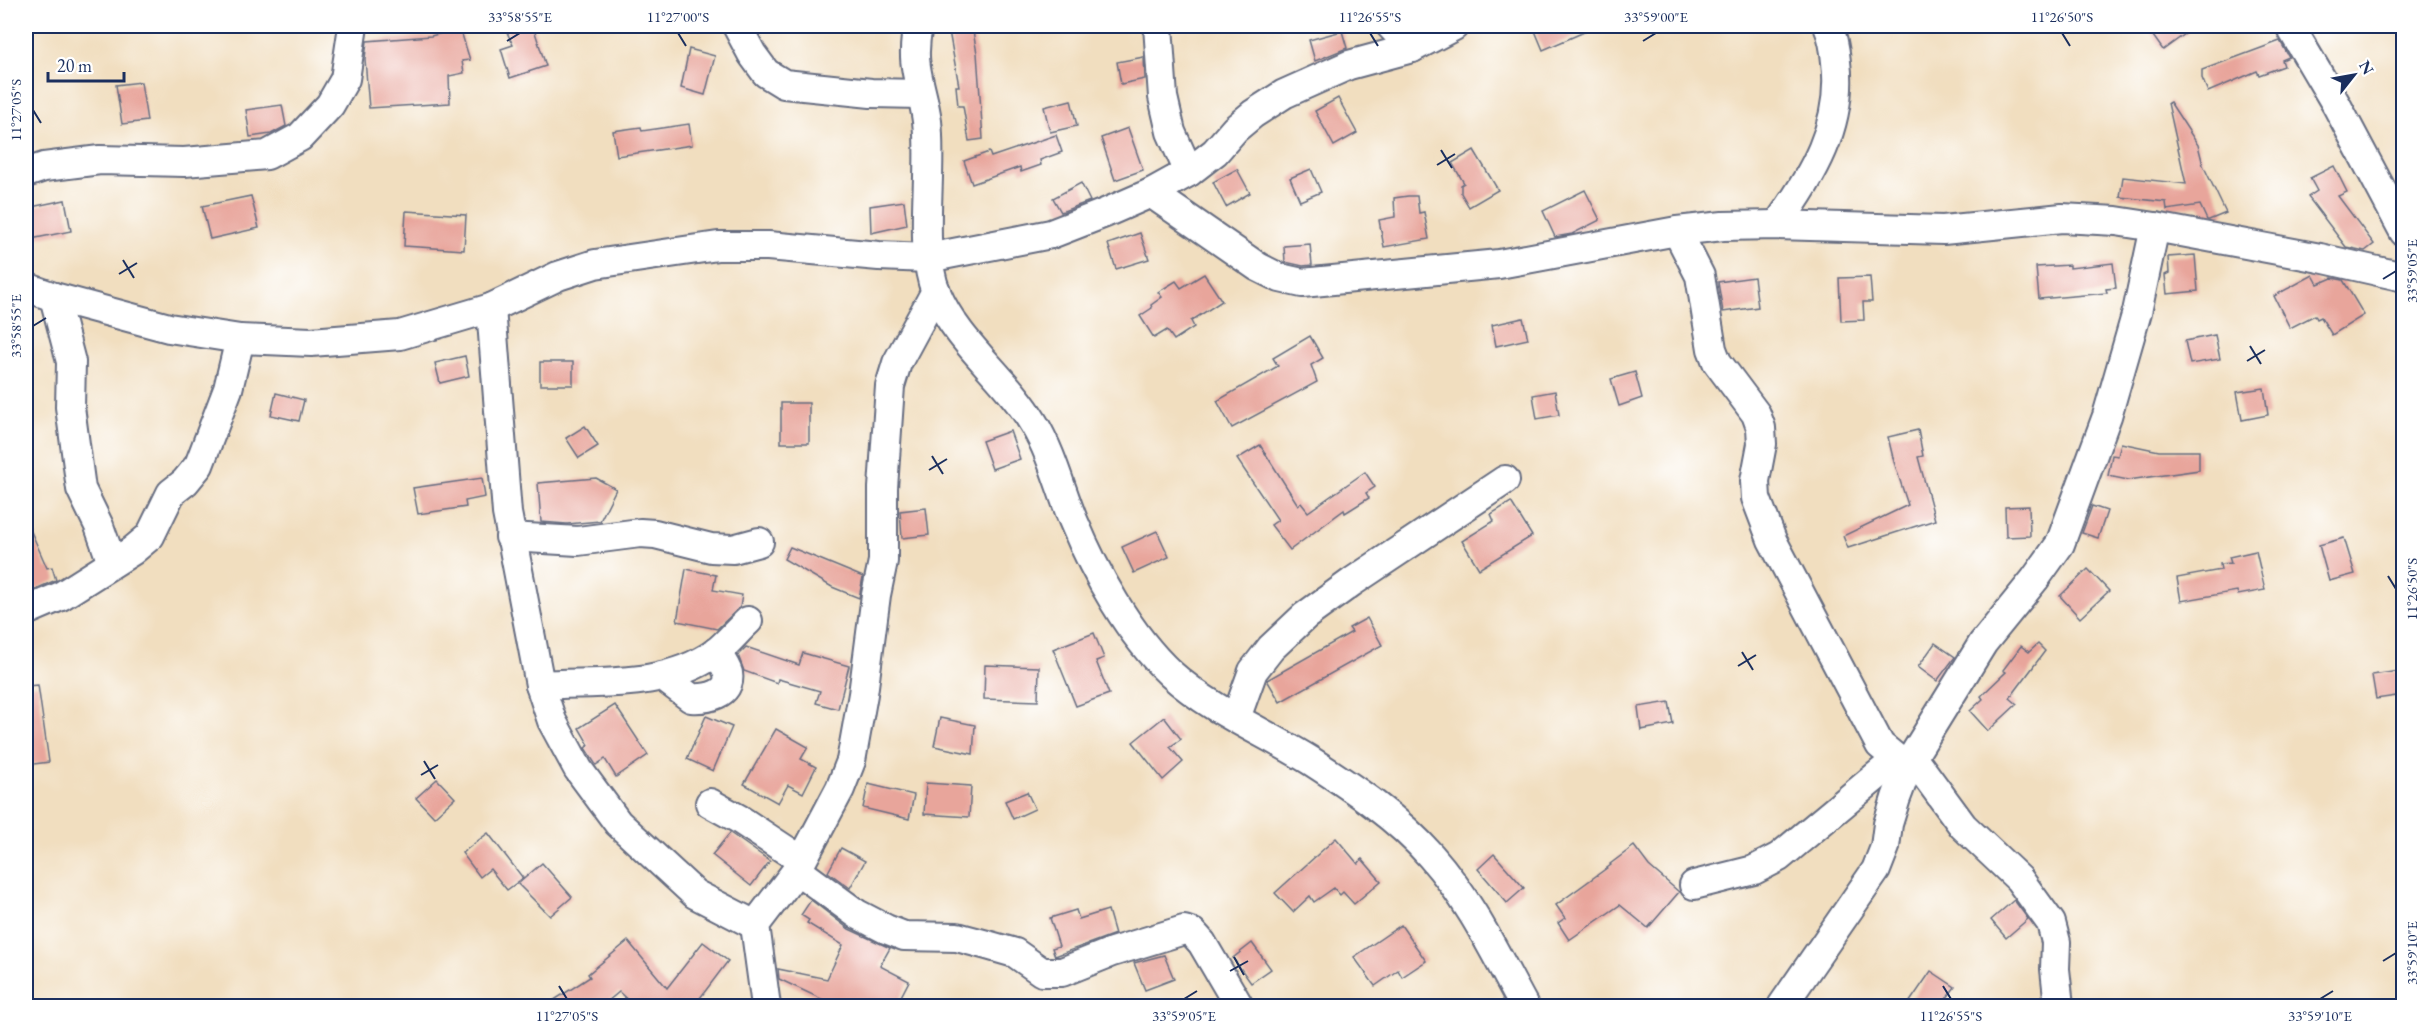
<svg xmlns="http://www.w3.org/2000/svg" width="2429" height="1032" font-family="'EB Garamond',serif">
<rect width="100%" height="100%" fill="#fff"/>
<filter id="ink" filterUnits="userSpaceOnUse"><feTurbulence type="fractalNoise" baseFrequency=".0167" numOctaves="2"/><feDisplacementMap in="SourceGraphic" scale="12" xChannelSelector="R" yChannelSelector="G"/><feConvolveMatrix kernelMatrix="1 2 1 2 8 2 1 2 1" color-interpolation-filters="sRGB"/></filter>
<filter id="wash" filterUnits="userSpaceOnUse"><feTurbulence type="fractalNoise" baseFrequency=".008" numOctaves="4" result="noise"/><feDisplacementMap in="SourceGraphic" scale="24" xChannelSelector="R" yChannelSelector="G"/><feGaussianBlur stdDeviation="1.35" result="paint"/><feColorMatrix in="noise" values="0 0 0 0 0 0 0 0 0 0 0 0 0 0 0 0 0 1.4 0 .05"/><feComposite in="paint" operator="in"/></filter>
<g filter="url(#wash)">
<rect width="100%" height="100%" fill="#f1debf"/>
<g id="blocks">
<g fill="#e8a59b">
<polygon points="504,26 533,26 546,66 510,78 501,49 513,45"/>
<polygon points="972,26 977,53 983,139 969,141 963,106 958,106 956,86 959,86 949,31"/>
<polygon points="1533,26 1598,26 1543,50"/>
<polygon points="2146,26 2196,26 2163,50"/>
<polygon points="460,28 470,60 462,61 464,73 449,76 450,103 369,108 365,59 367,41 431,36"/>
<polygon points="1342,31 1347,48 1315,61 1309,40"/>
<polygon points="2280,41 2289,57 2282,60 2284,66 2259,75 2257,71 2208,92 2202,78 2202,70"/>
<polygon points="689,49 715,56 705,95 681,88"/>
<polygon points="1144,57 1145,79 1121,84 1117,62"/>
<polygon points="141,82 147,121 122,124 116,85"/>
<polygon points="1338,98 1357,133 1334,146 1315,111"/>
<polygon points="1071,100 1077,126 1050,132 1044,107"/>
<polygon points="2170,102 2198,145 2203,165 2226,213 2209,220 2207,220 2200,205 2167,210 2166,202 2120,197 2123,177 2186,184 2168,103"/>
<polygon points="282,105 286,126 271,134 250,137 246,110"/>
<polygon points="689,124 692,145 617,156 613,131 641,127 642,131"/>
<polygon points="1128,128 1143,170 1115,180 1101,138"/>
<polygon points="1056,135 1062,152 1040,160 1041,165 1021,172 1020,167 972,184 964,161 989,152 991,157"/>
<polygon points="1474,150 1498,190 1469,207 1461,193 1461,185 1464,183 1452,163"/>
<polygon points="2334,166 2347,192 2338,196 2374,244 2365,251 2346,247 2308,197 2317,191 2310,178"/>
<polygon points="1237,169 1250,193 1226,207 1213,182"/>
<polygon points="1311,169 1321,192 1300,201 1290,178"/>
<polygon points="1081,183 1090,201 1061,212 1053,198"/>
<polygon points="1585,190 1600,220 1572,234 1555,237 1543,211"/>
<polygon points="251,196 259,228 210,239 202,206"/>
<polygon points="1408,196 1417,196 1419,213 1424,212 1429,239 1384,247 1379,220 1395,217 1394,198"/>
<polygon points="65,200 71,231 26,240 26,208"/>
<polygon points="904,201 907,225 871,233 870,206"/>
<polygon points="406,211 466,215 464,250 404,246"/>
<polygon points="1140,233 1149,259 1116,269 1108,244"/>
<polygon points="1310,244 1312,265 1303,266 1285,262 1284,246"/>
<polygon points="2195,255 2198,291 2167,294 2165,275 2169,273 2168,257"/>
<polygon points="2113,263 2116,288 2106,289 2107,293 2039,299 2036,267 2070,265 2070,268"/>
<polygon points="1204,274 1222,301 1191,321 1194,327 1174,340 1167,330 1154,338 1140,316 1152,308 1151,305 1162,297 1158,292 1176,281 1181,288"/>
<polygon points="2313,275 2318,284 2332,278 2343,280 2364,315 2332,335 2321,317 2317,319 2315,315 2290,328 2274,296"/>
<polygon points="1754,277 1758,307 1723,312 1718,282"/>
<polygon points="1870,277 1872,302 1863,302 1864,320 1841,321 1839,278"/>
<polygon points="1523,318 1528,339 1496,346 1492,325"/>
<polygon points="2215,335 2220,359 2190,364 2185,341"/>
<polygon points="1310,336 1323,358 1311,365 1317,382 1232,428 1217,401 1278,366 1273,358"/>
<polygon points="465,356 469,376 440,383 435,363"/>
<rect x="540" y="362" width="33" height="23"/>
<polygon points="1635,372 1642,398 1619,406 1611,379"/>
<polygon points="2264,388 2268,415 2242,420 2237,392"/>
<polygon points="1555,391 1559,415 1537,419 1533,395"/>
<polygon points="276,393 304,400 299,421 271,415"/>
<rect x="781" y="403" width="28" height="40"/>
<polygon points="585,426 598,446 579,458 566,438"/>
<polygon points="1918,430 1923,456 1918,457 1935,520 1848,548 1843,536 1908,505 1894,462 1888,437"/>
<polygon points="1010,431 1020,459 992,469 982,441"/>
<polygon points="2121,443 2159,451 2199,451 2199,470 2128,480 2108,476 2112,455 2118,456"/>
<polygon points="1260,445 1298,505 1301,503 1308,512 1365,472 1375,487 1366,493 1369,498 1345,513 1344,510 1290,550 1271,525 1278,520 1237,459"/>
<polygon points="482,478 485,497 465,501 466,507 418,514 413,488"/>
<polygon points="596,478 616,489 600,521 567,524 541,522 538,483"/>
<polygon points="1511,502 1532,536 1479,569 1462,541 1494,521 1491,514"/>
<polygon points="2029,506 2030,536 2006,537 2005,507"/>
<polygon points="2092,506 2107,511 2098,538 2082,533"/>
<polygon points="926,508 929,535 902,538 900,511"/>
<polygon points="26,520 47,568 52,567 56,580 29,592 26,581"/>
<polygon points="1157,531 1169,557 1134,573 1122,547"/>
<polygon points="2344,538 2355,574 2329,581 2319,545"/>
<polygon points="790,547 863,577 859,598 832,587 784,559"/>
<polygon points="2256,551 2265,590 2238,595 2237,591 2181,601 2177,578 2221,570 2220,564 2231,563 2229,557"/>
<polygon points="686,569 716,575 713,590 742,595 740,607 717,629 677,621"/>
<polygon points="2088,569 2109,591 2080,618 2060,596"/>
<polygon points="1367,618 1382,645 1280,702 1267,680 1352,632 1349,628"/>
<polygon points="1094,633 1104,658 1096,661 1109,694 1076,706 1053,649"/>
<polygon points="1935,643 1955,657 1937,681 1918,667"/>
<polygon points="2038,644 2045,651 2010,698 2017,704 1988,731 1970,711 1983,699 1981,696 2006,672 2003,670 2021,646 2029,652"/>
<polygon points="746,647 799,665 803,653 849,666 838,709 816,703 820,691 778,679 777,683 744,671 738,655"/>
<polygon points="985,665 1039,667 1038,701 984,699"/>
<polygon points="2399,671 2403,695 2376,699 2372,675"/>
<polygon points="38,685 49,762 26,765 26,686"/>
<polygon points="1669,702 1673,724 1641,730 1638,707"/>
<polygon points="615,705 648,755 616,777 605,759 596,765 585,748 589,745 579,728"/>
<polygon points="706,716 732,727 713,771 687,759"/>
<polygon points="1164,717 1181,739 1170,747 1183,762 1163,780 1133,742"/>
<polygon points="940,718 975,725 973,754 934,746"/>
<polygon points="776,729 808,747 801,759 816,767 803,793 788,785 778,803 744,784"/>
<polygon points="437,779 455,798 434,817 416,798"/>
<polygon points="926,783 971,786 969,817 924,814"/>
<polygon points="868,784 914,795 909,819 863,808"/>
<polygon points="1027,792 1035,809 1013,819 1005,801"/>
<polygon points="488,833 523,878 507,890 490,869 480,877 462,853"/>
<polygon points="730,833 770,861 751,886 712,855"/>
<polygon points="1336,838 1358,864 1362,859 1381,881 1354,904 1343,892 1340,895 1334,888 1314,902 1310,896 1293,912 1275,893"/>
<polygon points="1634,846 1649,866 1679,892 1648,928 1620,905 1569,940 1558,923 1565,918 1556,905 1611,865 1610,864"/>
<polygon points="841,848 865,861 850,888 828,872"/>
<polygon points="1494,854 1524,888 1507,903 1478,869"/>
<polygon points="542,863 572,897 550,916 518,884"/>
<polygon points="811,900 849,929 890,948 880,966 909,981 896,1006 874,1006 859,999 856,1006 836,1006 779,979 778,969 827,979 843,945 807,923 809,920 801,915"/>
<polygon points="2014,900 2028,919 2006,938 1991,920"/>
<polygon points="1076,910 1079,919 1108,910 1115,934 1055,956 1052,948 1059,946 1050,918"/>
<polygon points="1401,925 1426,961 1402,977 1398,970 1375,986 1354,957"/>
<polygon points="628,941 667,988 703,942 728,961 694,1006 634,1006 619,992 602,1006 545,1006 590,977 588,974"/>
<polygon points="1252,943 1271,969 1251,983 1233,958"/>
<polygon points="1164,955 1174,979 1145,990 1134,963"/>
<polygon points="1931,971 1955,987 1941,1006 1907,1006"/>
</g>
</g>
</g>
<g filter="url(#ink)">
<use href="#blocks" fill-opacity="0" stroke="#666c80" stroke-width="1.5"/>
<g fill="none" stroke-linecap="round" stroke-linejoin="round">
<g stroke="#666c80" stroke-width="32">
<g id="street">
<polyline points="737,26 752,54 766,73 784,84 871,93 921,94"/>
<path d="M918,26C909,67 922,83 927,121C933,173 918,246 936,292C957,343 1006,377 1034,424C1052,454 1060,488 1073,520C1095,573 1129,635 1171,674C1212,711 1265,732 1311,761C1353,788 1398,818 1431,856C1470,900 1496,955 1524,1006"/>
<polyline points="1158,26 1163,97 1171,132 1189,172"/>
<polyline points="1391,26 1412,48"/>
<polyline points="2290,26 2336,104 2404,232"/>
<polyline points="26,173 44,167 100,160 184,162 267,155 300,137 330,105 345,79 353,26"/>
<polyline points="1151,193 1189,172 1215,152 1235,129 1253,114 1284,94 1349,65 1412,48 1454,26"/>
<path d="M1777,225C1812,177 1844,124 1836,62C1835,50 1833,37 1828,26"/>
<polyline points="1677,231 1700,276 1712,349 1717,362 1756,414 1761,428 1762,444 1755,481 1756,498 1772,540 1880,745 1897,759 1910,761 1919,766 1963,826 2019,879 2051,923 2056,942 2055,969 2059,1006"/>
<polyline points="26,287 54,297 169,328 240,339 311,342 400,335 491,308 558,276 595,264 718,246 768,246 879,256 928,258 1051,234 1105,213 1151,193 1258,267 1280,278 1302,283 1499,264 1677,231 1723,226 1777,225 1943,230 2062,218 2116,221 2155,227 2320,258 2404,277"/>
<polyline points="54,297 71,362 70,407 81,489 99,526 112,563"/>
<polyline points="491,308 507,513 540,685 552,721 578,769 618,823 695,894 755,925"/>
<polyline points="510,537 578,541 640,533 655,534 711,548 733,549 759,542"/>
<polyline points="26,611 61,596 132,551 150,536 171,493 185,482 199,465 228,389 240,339"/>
<path d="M662,676L691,698C706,699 732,695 728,673C726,666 720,658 716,652"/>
<path d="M540,685C599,681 664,689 715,653C727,644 737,631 748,621"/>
<polyline points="1236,718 1253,671 1271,648 1305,616 1352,582 1505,480"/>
<polyline points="710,803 739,819 801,860"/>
<polyline points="797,870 857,914 886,929 904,936 957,937 987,945 1015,953 1042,972 1062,972 1112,952 1184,930 1193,933 1202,943 1239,1006"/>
<polyline points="1694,885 1754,870 1779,857 1897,759"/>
<polyline points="766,1006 755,925 797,870 840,789 851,761 863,694 876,595 883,561 883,488 890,386 897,363 936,291"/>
<polyline points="1782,1006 1876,870 1885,847 1888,824 1896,798 1910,761 1983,643 2035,579 2060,544 2107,416 2137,312 2155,227"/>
</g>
</g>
<use href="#street" stroke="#fff" stroke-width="28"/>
</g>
</g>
<path fill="none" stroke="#1b2f5e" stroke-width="2" d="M678,33L686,46M1370,33L1378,46M2062,33L2070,46M507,41L520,33M1643,41L1656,33M33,110L41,123M1441,150L1452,168M1437,165L1455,154M123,260L134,278M119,274L137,263M2383,279L2396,271M33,326L46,318M2250,346L2261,364M2247,361L2265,350M932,456L943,474M929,470L947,459M2388,576L2396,589M1742,652L1753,670M1738,666L1756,655M424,761L435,779M421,775L438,765M1234,957L1244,975M2383,961L2396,953M1230,971L1248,961M559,986L567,999M1943,986L1951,999M1184,999L1197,991M2320,999L2333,991"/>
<rect width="2429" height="1032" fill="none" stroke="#fff" stroke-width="66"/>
<g transform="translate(2354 75) rotate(59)" stroke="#ffffff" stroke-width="4.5" paint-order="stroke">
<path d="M0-4.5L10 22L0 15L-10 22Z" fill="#1b2f5e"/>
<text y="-9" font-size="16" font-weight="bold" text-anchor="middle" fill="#1b2f5e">N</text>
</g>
<path d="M48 72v9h76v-9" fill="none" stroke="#1b2f5e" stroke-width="3"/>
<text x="57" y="72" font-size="18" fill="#1b2f5e" stroke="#ffffff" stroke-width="4.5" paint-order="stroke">20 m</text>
<rect x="33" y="33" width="2363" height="966" fill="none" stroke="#1b2f5e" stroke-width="2"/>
<g font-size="15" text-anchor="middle" fill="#1b2f5e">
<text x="520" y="22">33°58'55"E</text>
<text x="678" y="22">11°27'00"S</text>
<text x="1370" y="22">11°26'55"S</text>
<text x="1656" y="22">33°59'00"E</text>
<text x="2062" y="22">11°26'50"S</text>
<text transform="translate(16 110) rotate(-90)" y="5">11°27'05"S</text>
<text transform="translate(2412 271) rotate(-90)" y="5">33°59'05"E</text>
<text transform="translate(16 326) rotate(-90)" y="5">33°58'55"E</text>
<text transform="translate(2412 589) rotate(-90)" y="5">11°26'50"S</text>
<text transform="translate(2412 953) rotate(-90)" y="5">33°59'10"E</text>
<text x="567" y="1021">11°27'05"S</text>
<text x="1184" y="1021">33°59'05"E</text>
<text x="1951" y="1021">11°26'55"S</text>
<text x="2320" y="1021">33°59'10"E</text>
</g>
</svg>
